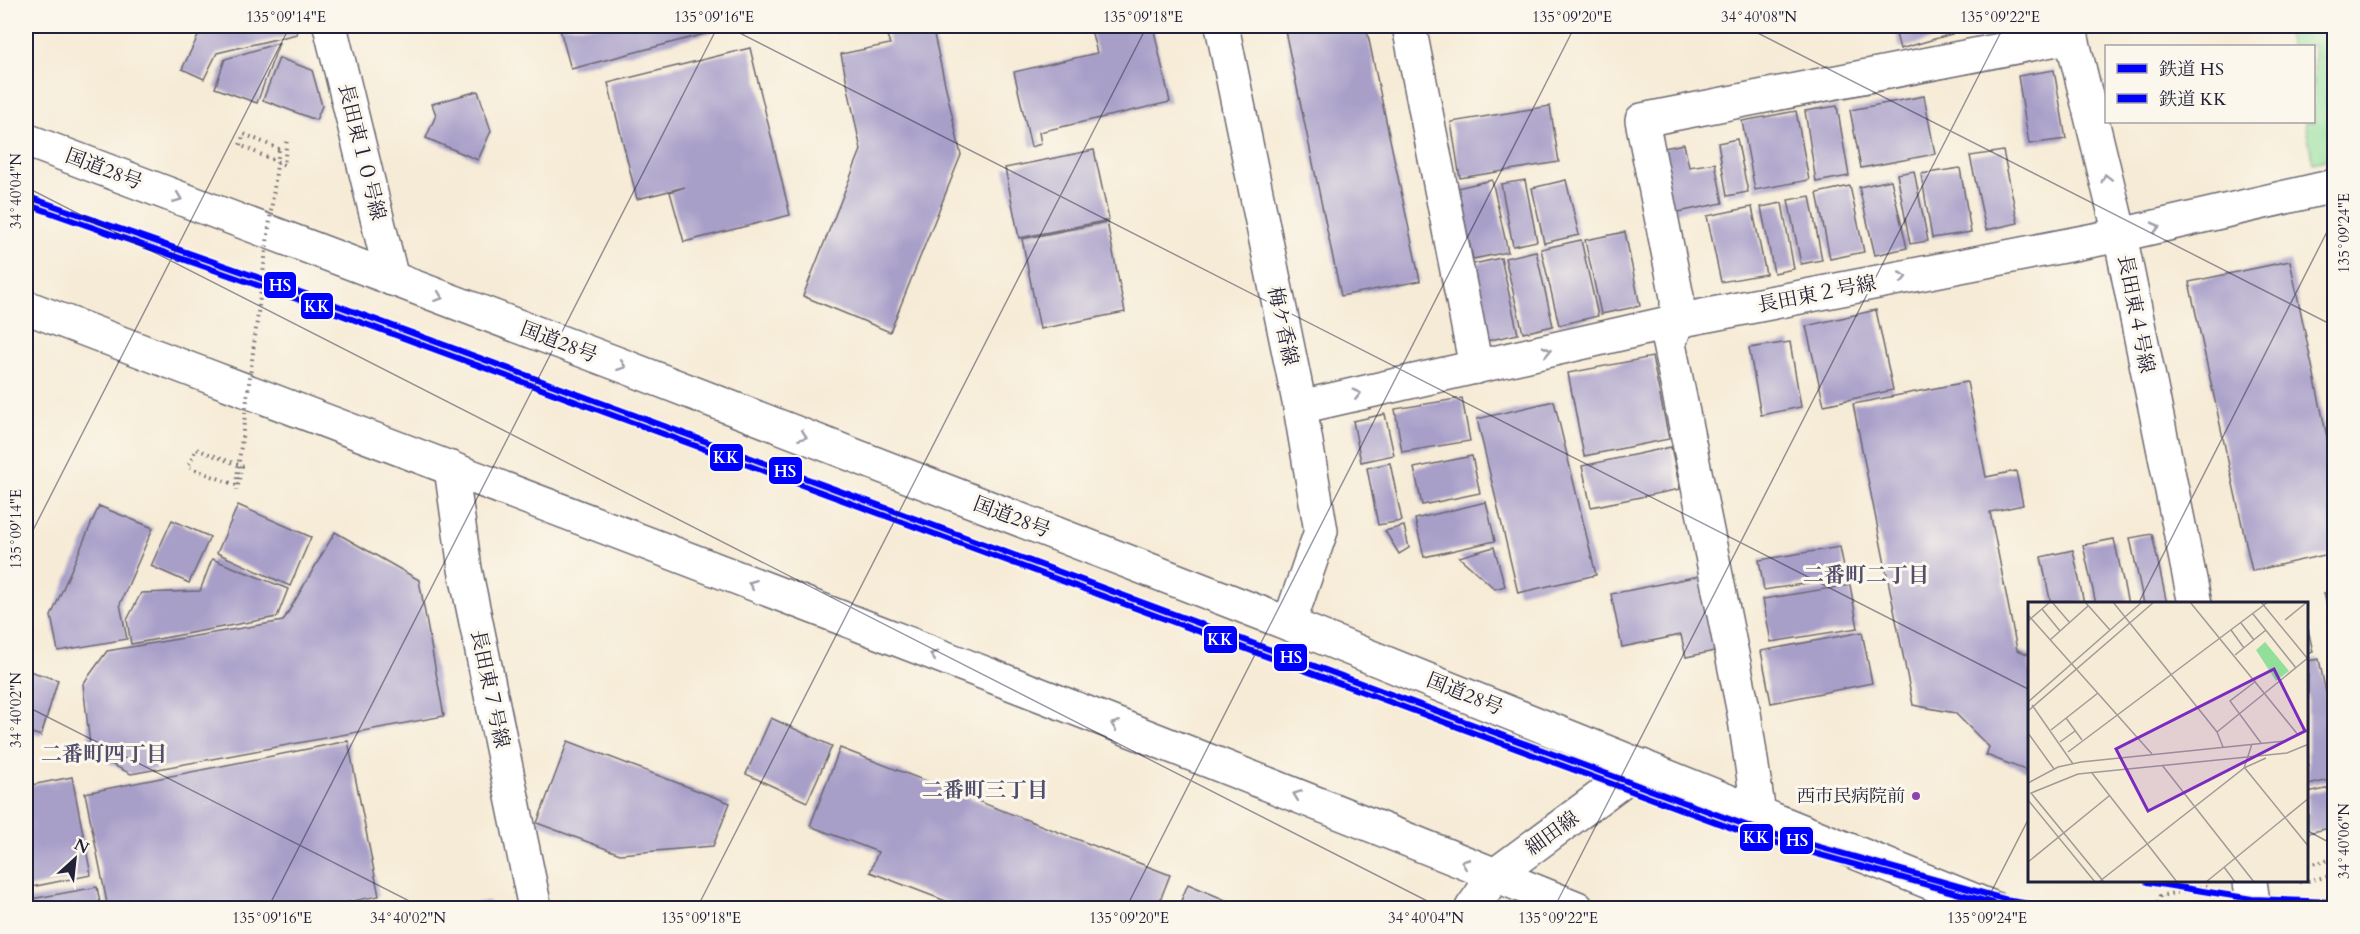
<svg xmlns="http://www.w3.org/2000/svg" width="2360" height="934" font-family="Cardo,'Noto Serif JP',serif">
<rect width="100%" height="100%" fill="#fbf7ec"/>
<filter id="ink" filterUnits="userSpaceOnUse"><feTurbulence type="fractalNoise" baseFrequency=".0167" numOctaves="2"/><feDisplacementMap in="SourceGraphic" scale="12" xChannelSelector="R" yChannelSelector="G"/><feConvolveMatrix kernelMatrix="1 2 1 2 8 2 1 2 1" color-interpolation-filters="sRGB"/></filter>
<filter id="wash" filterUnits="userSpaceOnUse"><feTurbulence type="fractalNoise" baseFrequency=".008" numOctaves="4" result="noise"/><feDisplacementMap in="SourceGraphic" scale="24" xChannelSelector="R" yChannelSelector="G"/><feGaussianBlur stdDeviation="1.35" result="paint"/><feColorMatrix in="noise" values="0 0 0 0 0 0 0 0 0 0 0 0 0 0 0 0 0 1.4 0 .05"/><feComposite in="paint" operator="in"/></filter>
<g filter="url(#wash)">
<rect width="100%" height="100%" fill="#f6ebd6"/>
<polygon fill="#92de9b" stroke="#5a806b" stroke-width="1.5" points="2285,26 2334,26 2334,158 2313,163 2305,122 2314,122 2314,46 2290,46"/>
<g id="blocks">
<g fill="#a89fc9">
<polygon points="203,26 295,26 297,34 217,53 204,79 182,69"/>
<polygon points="559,26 735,26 571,69"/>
<polygon points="837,26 867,26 838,33"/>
<polygon points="932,26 961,155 890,332 803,296 861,150 841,54 890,44 887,35"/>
<polygon points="1090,26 1153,26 1170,102 1039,132 1041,144 1031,147 1014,72 1097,53"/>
<polygon points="1284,26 1366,26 1420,281 1341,296"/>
<polygon points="1894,26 1950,26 1952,34 1900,49"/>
<polygon points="2014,26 2041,26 2016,36"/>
<polygon points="279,43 257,103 215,88 225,59"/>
<polygon points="750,48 790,215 684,242 670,192 685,187 637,199 608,83"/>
<polygon points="279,58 312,70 322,106 316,120 263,100"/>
<polygon points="2054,70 2066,139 2029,144 2018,76"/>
<polygon points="478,91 491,131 478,160 426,138 436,115 432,104"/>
<polygon points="1924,96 1935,154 1861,168 1850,110"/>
<polygon points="1550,106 1559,162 1460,178 1451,122"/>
<polygon points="1837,106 1849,176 1816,182 1805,111"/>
<polygon points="1796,111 1809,180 1755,190 1742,121"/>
<polygon points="1737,139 1748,192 1727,196 1718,143"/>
<polygon points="1684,144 1689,167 1715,163 1723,203 1673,213 1659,149"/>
<polygon points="1094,150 1109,220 1019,238 1005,168"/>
<polygon points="2003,151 2018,223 1986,230 1970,156"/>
<polygon points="1960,168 1971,232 1932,238 1921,174"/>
<polygon points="1914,171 1928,241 1910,244 1897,174"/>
<polygon points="1492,180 1508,252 1473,259 1457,188"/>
<polygon points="1525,180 1537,241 1513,246 1501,184"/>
<polygon points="1566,180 1579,235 1544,243 1532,188"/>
<polygon points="1891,180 1907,248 1875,255 1859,187"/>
<polygon points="1850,186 1864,252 1830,259 1817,193"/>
<polygon points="1810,196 1822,260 1801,264 1788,200"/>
<polygon points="1782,203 1794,269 1774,273 1761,207"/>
<polygon points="1752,207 1766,274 1721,282 1707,216"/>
<polygon points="1107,222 1125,312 1040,329 1022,239"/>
<polygon points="1625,232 1640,306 1601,314 1585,240"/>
<polygon points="1581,240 1598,316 1559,325 1541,249"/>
<polygon points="1536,251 1553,326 1523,333 1505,258"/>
<polygon points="1501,258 1518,334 1486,341 1469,265"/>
<polygon points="2290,261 2328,442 2334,440 2334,553 2252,571 2189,282"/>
<polygon points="1876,310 1893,390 1824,405 1806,326"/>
<polygon points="1790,342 1801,407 1761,415 1749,348"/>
<polygon points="1652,357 1669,439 1584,456 1568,373"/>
<polygon points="1967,382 1986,477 2016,471 2023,505 1990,512 2017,650 2030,655 2030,772 1986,755 1989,747 1955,713 1913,705 1853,404"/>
<polygon points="1462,398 1470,441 1402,452 1395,409"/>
<polygon points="1554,401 1596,575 1518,593 1477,419"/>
<polygon points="1385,414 1394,455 1361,462 1353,421"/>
<polygon points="1671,447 1680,489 1591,507 1582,466"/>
<polygon points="1472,456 1480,493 1422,505 1414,468"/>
<polygon points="1390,463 1402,521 1378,525 1367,468"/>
<polygon points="1486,502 1495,541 1424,557 1415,519"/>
<polygon points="238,505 311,537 290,586 217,553"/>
<polygon points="99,506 153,528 120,604 127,639 58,651 51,616"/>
<polygon points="172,520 210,537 189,583 151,566"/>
<polygon points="1404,526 1409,548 1399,554 1385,531"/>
<polygon points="335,532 419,580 444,716 131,774 91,754 83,684 107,651 283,621"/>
<polygon points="2152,534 2167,604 2144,604 2130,538"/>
<polygon points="2114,539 2128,604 2096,604 2083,545"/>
<polygon points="1494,547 1505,586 1495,589 1459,557"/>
<polygon points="1840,547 1846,577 1764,590 1759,560"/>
<polygon points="2073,550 2084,604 2051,604 2041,557"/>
<polygon points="212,559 288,589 277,617 131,644 127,620 141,593 200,591"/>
<polygon points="1704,575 1719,650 1686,657 1681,635 1622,647 1611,594"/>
<polygon points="1850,585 1858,628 1771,642 1763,599"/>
<polygon points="2334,591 2334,637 2324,593"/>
<polygon points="2308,629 2313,652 2308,654"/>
<polygon points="1862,632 1872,683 1771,703 1761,651"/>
<polygon points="2319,659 2334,732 2334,779 2308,785 2308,661"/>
<polygon points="26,670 58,680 41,736 26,731"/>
<polygon points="771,718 832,746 807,802 746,774"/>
<polygon points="348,741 379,896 326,906 326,908 108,908 85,793"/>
<polygon points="568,741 730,803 713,846 620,854 537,823"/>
<polygon points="840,748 1170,875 1157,908 964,908 870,872 878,852 810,826"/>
<polygon points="72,777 91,875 26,888 26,786"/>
<polygon points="2334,787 2334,827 2308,833 2308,793"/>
<polygon points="1188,884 1244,908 1178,908"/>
<polygon points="97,887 101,908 26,908 26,900"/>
<polygon points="489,901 491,908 453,908 453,907"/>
</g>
</g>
</g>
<g filter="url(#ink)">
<use href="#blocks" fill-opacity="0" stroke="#6c6871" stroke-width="1.5"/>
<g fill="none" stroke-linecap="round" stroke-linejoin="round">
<g stroke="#6c6871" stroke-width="36">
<g id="minor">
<polyline points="330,26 392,279"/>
<polyline points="1222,26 1300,407 1321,531 1289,624"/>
<polyline points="1409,26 1476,367"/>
<polyline points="2069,26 2120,235 2195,604"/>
<polyline points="1300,407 1677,321 2120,235 2334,186"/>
<polyline points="451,468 465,569 535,908"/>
<polyline points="1759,814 1744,713 1669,344 1677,321 1677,297 1642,120 2072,36"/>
<polyline points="2250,882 2254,908"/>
<polyline points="1472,908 1495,875 1642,766"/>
</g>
</g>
<g stroke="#6c6871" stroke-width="36">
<g id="highway">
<polyline points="26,140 621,365 1289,624 1993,908"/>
<path d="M26,307C544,504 1063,699 1577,908"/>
</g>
</g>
<g stroke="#6c6871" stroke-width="4" stroke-dasharray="1.5 4.5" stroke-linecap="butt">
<polyline points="279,149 244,134 240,145 284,165 287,138"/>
<polyline points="236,485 188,467 196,449 242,466 237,490"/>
<polyline points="2308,865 2334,859"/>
<polyline points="2308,881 2334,875"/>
<polyline points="2299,882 2304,882"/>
<polyline points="2154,908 2160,896 2207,886"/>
</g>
<use href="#minor" stroke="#fff" stroke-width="33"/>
<use href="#highway" stroke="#fff" stroke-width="33"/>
<polyline stroke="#6c6871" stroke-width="4" stroke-dasharray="1.5 4.5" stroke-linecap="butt" points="236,485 279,149"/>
<g stroke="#fbf7ec" stroke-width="10">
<g id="rail-1">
<polyline points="26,196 317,298 1759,830 2011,901 2057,908"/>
<polyline points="2147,882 2252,899 2334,902"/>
</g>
</g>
<g stroke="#fbf7ec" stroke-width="10">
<polyline id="rail-2" points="26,204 314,305 1756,837 2010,908"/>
</g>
<use href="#rail-1" stroke="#00f" stroke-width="6"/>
<use href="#rail-2" stroke="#00f" stroke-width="6"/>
</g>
<defs><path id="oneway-chevron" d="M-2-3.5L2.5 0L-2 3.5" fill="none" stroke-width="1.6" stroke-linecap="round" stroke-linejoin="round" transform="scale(1.5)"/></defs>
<g stroke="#9c9ca7">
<use href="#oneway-chevron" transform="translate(2106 178) rotate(-104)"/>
<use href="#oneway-chevron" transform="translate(178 198) rotate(21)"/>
<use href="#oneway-chevron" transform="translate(2156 227) rotate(-13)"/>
<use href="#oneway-chevron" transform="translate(1903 277) rotate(-11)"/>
<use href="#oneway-chevron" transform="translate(439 297) rotate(21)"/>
<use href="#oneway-chevron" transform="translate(1547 351) rotate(-13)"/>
<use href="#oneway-chevron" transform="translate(622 366) rotate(21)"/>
<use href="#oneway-chevron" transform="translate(1357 394) rotate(-13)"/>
<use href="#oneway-chevron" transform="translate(803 436) rotate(21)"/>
<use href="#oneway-chevron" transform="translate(752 584) rotate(-159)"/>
<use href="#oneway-chevron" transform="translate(934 655) rotate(-159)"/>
<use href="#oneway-chevron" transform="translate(1115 725) rotate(-159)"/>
<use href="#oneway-chevron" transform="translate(1297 795) rotate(-159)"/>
<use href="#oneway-chevron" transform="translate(1465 863) rotate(-158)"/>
</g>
</g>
<path fill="none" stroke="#22223b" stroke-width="1.5" stroke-opacity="0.45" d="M726,26L2030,690M1744,26L2334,326M26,187L1441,908M26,544L290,26M2138,604L2334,218M26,706L423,908M2308,831L2334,845M268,908L718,26M697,908L1147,26M1126,908L1575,26M1554,908L2004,26M1983,908L2030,816"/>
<circle fill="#8e44ad" stroke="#fbf7ec" stroke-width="2" cx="1916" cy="796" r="5"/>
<g text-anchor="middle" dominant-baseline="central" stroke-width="6" stroke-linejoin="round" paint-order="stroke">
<g font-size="18" fill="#22223b" stroke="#fbf7ec" text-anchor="end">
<text x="1905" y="796">西市民病院前</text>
</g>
<g font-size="20" fill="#22223b" stroke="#fbf7ec">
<text transform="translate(362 152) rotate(76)">長田東１０号線</text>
<text transform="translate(104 169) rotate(21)">国道28号</text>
<text transform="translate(1817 294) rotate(-11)">長田東２号線</text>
<text transform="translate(2136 314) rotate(79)">長田東４号線</text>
<text transform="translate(1283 326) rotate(78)">梅ケ香線</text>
<text transform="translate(559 342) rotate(21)">国道28号</text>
<text transform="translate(1012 517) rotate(21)">国道28号</text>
<text transform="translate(490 689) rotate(78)">長田東７号線</text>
<text transform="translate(1465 694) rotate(22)">国道28号</text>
<text transform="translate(1552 833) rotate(-36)">細田線</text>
</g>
<g font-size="21" font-weight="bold" fill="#514e6d" stroke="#fbf7ec">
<text x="1866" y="575">二番町二丁目</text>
<text x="104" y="754">二番町四丁目</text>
<text x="985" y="790">二番町三丁目</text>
</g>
</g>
<g transform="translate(2028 602)">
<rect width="280" height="280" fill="#f6ebd6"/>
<path d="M237,40L261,69L248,79L228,48Z" fill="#92de9b"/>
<path fill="none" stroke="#a19b98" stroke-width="1.5" d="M24,0L42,21M57,0L82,28M85,0L189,130L195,145M162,0L271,134M233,0L279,56M14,7L32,29M225,12L268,66M0,13L124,152M257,18L279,0M0,19L22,0M213,21L226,38M203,28L216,46M22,38L60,4M207,53L238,28M228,79L202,99L233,141M0,100L114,0M4,103L45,162M0,109L126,0M38,116L54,138M23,128L70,91M189,130L281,55M0,131L26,167M32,140L47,129M40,150L240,0M134,163L226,280M216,165L281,245M216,166L238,156M64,171L149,280M0,181L30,165L53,160L257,139L281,127M0,198L67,280M0,260L81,194M196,265L207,280M72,279L216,166L224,142M76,280L3,191L50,172L259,151L281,142M178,280L281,196"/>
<path fill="#7b2cbf" fill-opacity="0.15" stroke="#7b2cbf" stroke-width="3" d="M246,67L277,129L120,209L88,147Z"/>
<rect width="280" height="280" fill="none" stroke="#22223b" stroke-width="3"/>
</g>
<g stroke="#fbf7ec" stroke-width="2">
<rect x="263" y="271" width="34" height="28" rx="6" fill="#00f"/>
<rect x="300" y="292" width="34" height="28" rx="6" fill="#00f"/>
<rect x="709" y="443" width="35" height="29" rx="6" fill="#00f"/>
<rect x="768" y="456" width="35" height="29" rx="6" fill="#00f"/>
<rect x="1203" y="625" width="35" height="29" rx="6" fill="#00f"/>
<rect x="1273" y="643" width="35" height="29" rx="6" fill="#00f"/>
<rect x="1739" y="823" width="35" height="29" rx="6" fill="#00f"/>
<rect x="1779" y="826" width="35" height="29" rx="6" fill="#00f"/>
</g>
<g font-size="16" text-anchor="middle" font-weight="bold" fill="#fff">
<text x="280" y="291">HS</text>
<text x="317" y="312">KK</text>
<text x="726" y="463">KK</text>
<text x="785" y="477">HS</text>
<text x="1220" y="645">KK</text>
<text x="1291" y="663">HS</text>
<text x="1756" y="843">KK</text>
<text x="1797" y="846">HS</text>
</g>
<rect width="2360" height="934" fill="none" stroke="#fbf7ec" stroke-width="66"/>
<rect x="2105" y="45" width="210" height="78" fill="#fbf7ec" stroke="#a4a2a5" stroke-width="1.5"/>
<rect x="2117" y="64" width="30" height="9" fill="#0000ff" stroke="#a4a2a5" stroke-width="1.5"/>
<text x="2159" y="75" font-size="18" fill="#22223b">鉄道 HS</text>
<rect x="2117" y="94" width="30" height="9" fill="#0000ff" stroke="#a4a2a5" stroke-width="1.5"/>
<text x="2159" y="105" font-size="18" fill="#22223b">鉄道 KK</text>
<g transform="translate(75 859) rotate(27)" stroke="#fbf7ec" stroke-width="4.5" paint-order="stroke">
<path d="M0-4.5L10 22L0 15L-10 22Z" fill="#22223b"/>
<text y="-9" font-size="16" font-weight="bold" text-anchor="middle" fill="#22223b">N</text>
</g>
<rect x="33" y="33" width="2294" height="868" fill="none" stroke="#22223b" stroke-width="2"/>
<g font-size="15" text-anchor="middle" fill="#22223b">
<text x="286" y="22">135°09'14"E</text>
<text x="714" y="22">135°09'16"E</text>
<text x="1143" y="22">135°09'18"E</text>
<text x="1572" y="22">135°09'20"E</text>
<text x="1759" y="22">34°40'08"N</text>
<text x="2000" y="22">135°09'22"E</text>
<text transform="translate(16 191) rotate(-90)" y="5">34°40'04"N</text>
<text transform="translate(2344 233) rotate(-90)" y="5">135°09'24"E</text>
<text transform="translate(16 529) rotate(-90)" y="5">135°09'14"E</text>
<text transform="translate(16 710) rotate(-90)" y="5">34°40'02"N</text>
<text transform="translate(2344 841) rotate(-90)" y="5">34°40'06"N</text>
<text x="272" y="923">135°09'16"E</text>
<text x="408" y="923">34°40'02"N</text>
<text x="701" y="923">135°09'18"E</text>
<text x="1129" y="923">135°09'20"E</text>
<text x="1426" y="923">34°40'04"N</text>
<text x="1558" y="923">135°09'22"E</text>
<text x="1987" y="923">135°09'24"E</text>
</g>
</svg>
